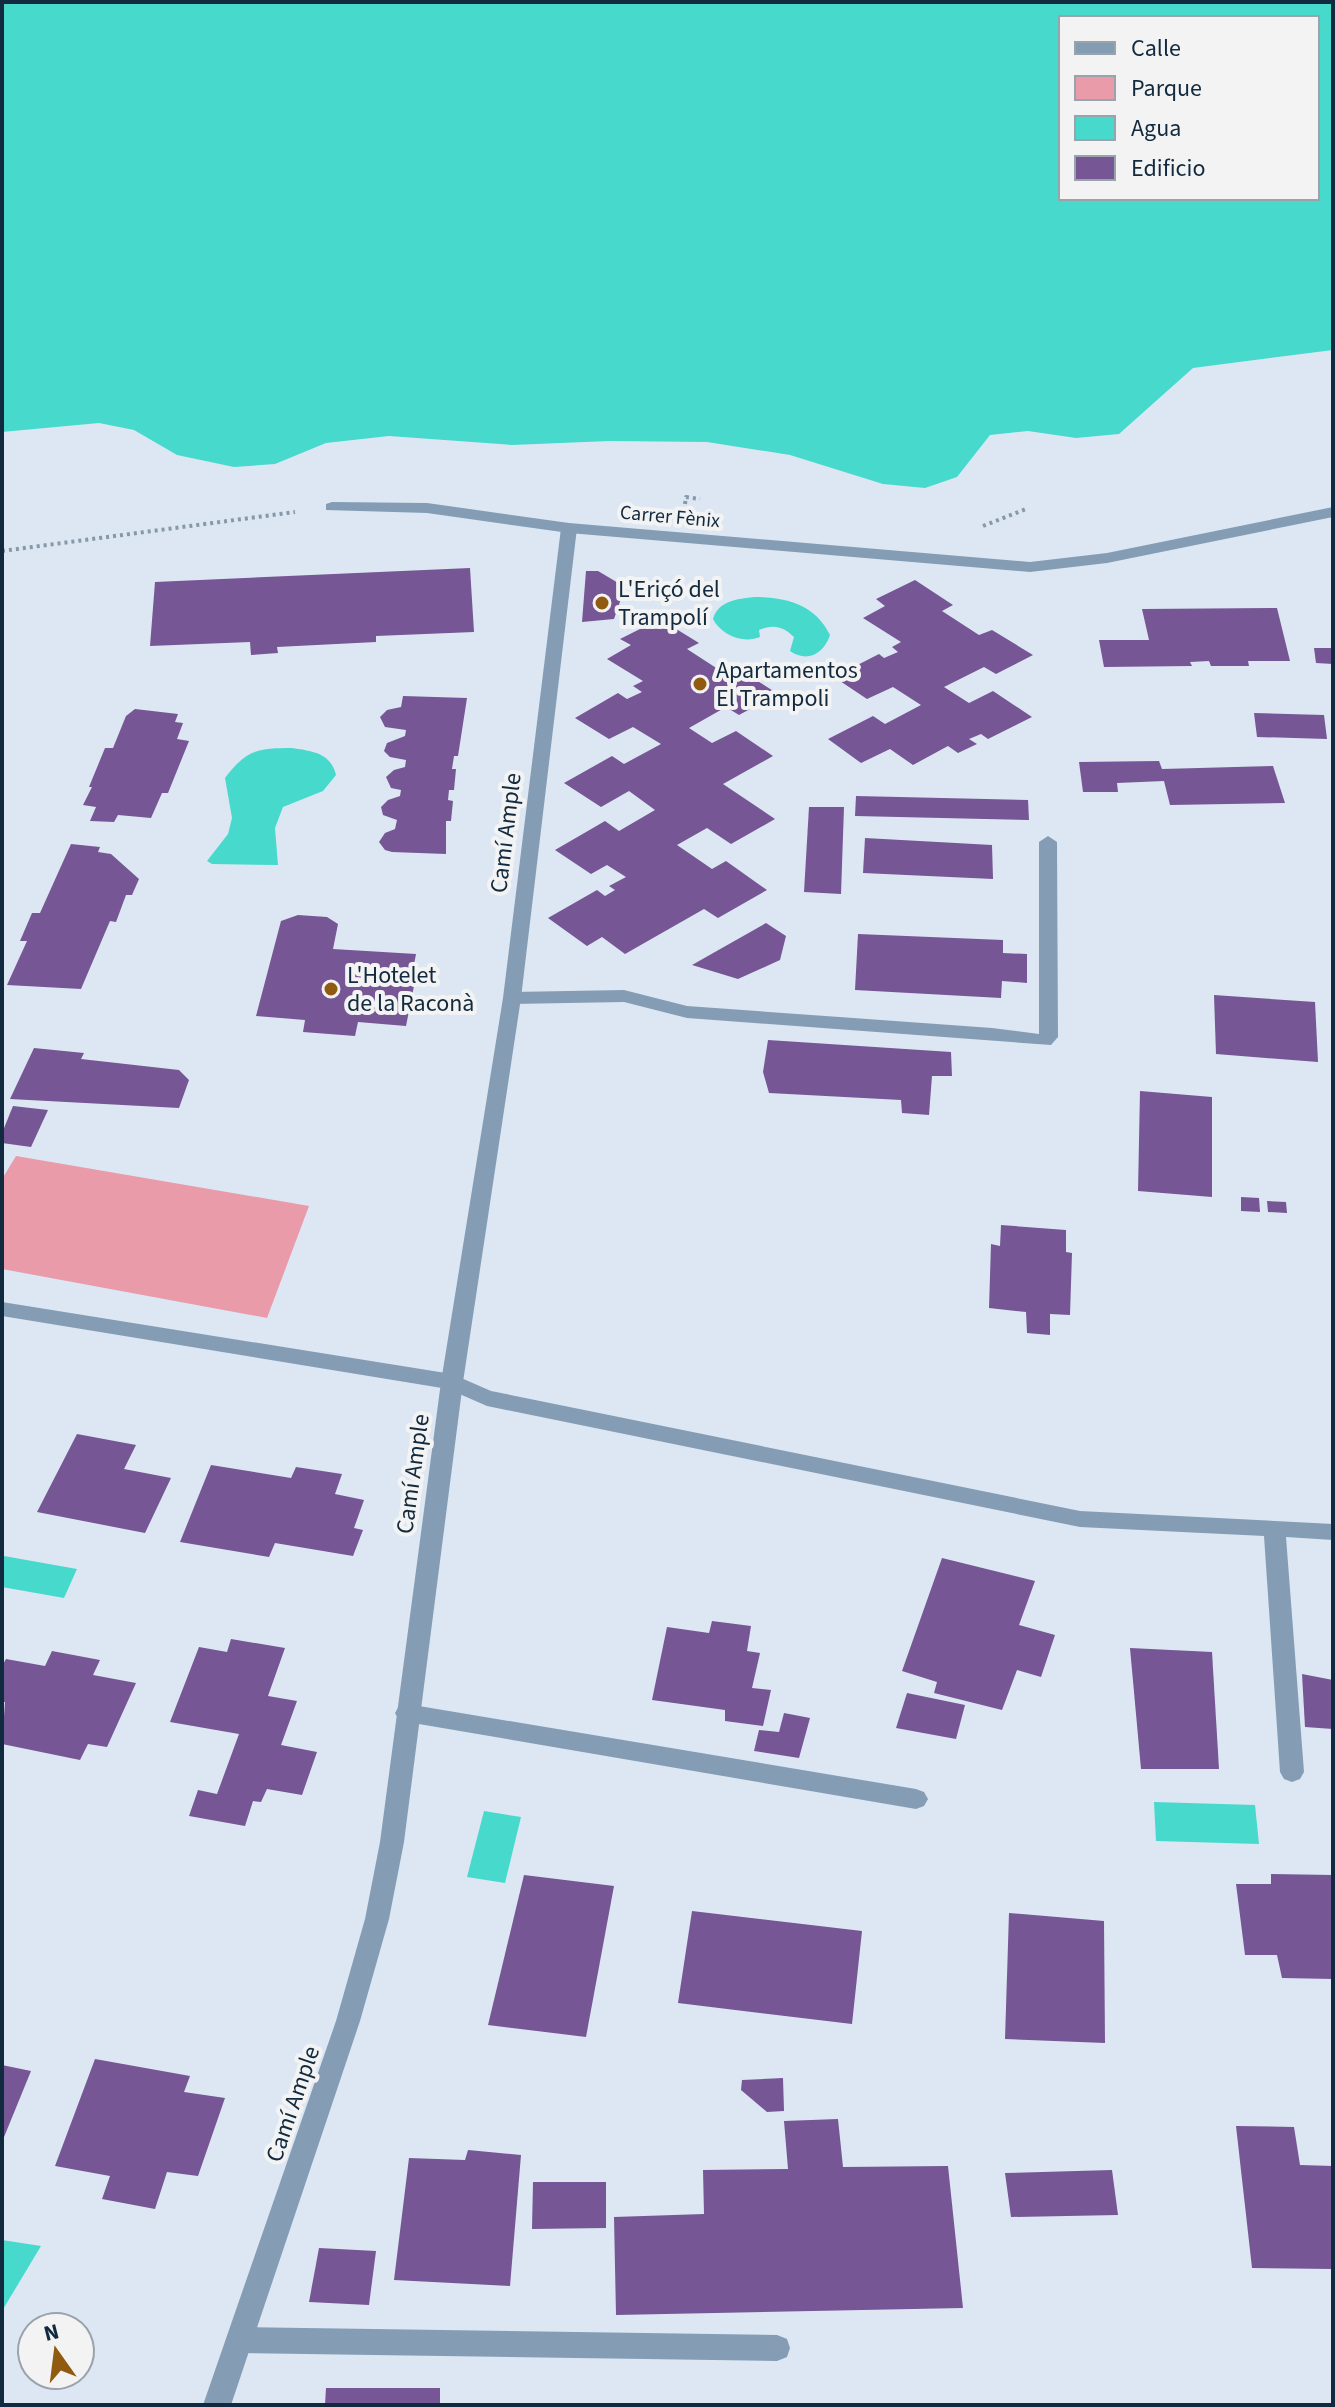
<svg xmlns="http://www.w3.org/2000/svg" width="1335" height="2407" font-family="'Source Sans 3',sans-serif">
<rect width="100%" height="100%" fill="#dce7f3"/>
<polygon fill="#e99baa" points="16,1156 309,1206 267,1318 2,1269 2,1179"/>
<g fill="#48d9cd" fill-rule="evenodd">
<path d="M2,2H1333V350L1193,368L1119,434L1076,438L1028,431L990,435L957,477L925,488L883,484L790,455L707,442L610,441L512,445L389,436L326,443L275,464L234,467L177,455L134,430L99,423L2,432ZM1061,18H1317V198H1061Z"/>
<path d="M754,597C786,597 815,604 830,635C824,654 807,663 790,651L794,637C783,626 773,624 759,630L760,637C743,644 721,635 713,619C718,601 737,599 754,597Z"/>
<path d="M292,748C312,751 331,753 336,775L323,791L283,807L275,828L278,865L212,864L207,861L228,834L232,818L225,778C246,750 258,748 292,748Z"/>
<polygon points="4,1556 77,1569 64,1598 2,1587"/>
<polygon points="1154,1802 1255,1805 1259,1844 1156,1841"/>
<polygon points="484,1811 521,1817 505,1883 467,1877"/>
<polygon points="2,2240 41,2246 2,2311"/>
</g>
<g fill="#765694">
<polygon points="470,568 474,632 376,636 376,642 277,647 278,653 251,655 250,642 150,646 155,582"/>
<polygon points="586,571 598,571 625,587 614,619 582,622"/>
<polygon points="915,580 953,605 942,611 979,635 992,630 1033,655 996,674 984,667 944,687 969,703 993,691 1032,717 988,739 981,734 969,739 977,744 958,753 948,746 913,765 890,749 861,763 828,739 873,716 885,724 921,705 893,687 867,699 834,677 879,654 884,658 898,652 892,647 901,642 863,618 885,606 876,599"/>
<polygon points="1277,608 1290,661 1248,661 1249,666 1211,666 1209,661 1190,662 1192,666 1104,667 1099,640 1149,640 1142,609"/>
<polygon points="660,619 699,643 687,649 724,673 737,668 778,694 739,715 726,707 689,728 712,743 736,731 773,756 723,784 775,819 731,844 707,828 677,845 712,869 726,861 767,890 718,918 704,909 625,954 602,937 587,946 548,918 597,890 605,896 615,890 609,886 626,877 607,865 591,874 555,850 605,821 619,831 655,810 629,791 601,807 564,783 612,756 624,764 661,744 633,727 609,739 575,718 618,693 627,699 642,692 633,686 643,681 607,659 631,645 620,639"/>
<polygon points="1314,648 1333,648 1333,664 1316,663"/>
<polygon points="403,696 467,698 458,756 454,756 452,769 456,769 454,790 449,790 448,800 453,801 451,821 446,821 446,854 392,852 385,850 379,842 385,833 395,829 397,820 383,815 381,807 388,800 400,796 401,790 391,788 386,777 394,770 405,767 406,760 390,757 384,751 387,743 405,736 406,730 385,727 380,717 387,710 401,707"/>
<polygon points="135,709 178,714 175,722 183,723 177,739 189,741 168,793 162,793 151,818 118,815 114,822 90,821 96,807 83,805 92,787 89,787 105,748 113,748 126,716"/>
<polygon points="1254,713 1324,715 1327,739 1257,737"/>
<polygon points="1159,761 1162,769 1273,766 1285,803 1170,805 1164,781 1117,783 1118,792 1083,792 1079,762"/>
<polygon points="856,796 1028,800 1029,820 855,816"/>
<polygon points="809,807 844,807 841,894 804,892"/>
<polygon points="865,838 992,845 993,879 863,873"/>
<polygon points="71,844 100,847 98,852 111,854 139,879 132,895 126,895 116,922 110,921 81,989 7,985 27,941 20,941 32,913 40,913"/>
<polygon points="298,915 327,917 338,924 333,949 416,954 413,970 417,971 406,1026 358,1022 355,1036 303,1032 305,1020 256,1016 281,921"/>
<polygon points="766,923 786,936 780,960 738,979 692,965"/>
<polygon points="858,934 1003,940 1003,953 1027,954 1027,983 1002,981 1001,998 855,990"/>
<polygon points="1214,995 1315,1002 1318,1062 1216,1054"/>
<polygon points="768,1040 951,1052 952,1076 932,1076 929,1115 902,1113 901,1100 769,1093 763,1072"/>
<polygon points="34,1048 84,1053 81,1059 179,1070 189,1080 179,1108 10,1099"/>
<polygon points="1140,1091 1212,1097 1212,1197 1138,1191"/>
<polygon points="13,1106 48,1110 31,1147 2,1143 2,1133"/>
<polygon points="1241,1197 1259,1198 1260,1212 1241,1211"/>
<polygon points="1267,1201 1286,1202 1287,1213 1268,1212"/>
<polygon points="1001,1225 1066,1230 1066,1252 1072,1253 1070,1315 1050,1314 1050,1335 1027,1333 1026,1312 989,1308 991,1244 1000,1246"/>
<polygon points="77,1434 136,1445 124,1469 171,1478 145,1533 37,1512"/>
<polygon points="211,1465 291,1478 296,1467 342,1474 335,1494 364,1500 354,1528 363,1530 353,1556 275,1543 269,1557 180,1542"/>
<polygon points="942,1558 1035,1581 1019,1625 1055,1635 1041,1677 1017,1670 1002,1710 934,1693 937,1682 902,1671"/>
<polygon points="712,1621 751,1626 747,1651 760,1653 752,1688 771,1690 763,1726 725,1721 725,1710 652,1700 667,1627 709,1633"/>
<polygon points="231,1639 285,1648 268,1696 297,1701 281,1745 317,1752 302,1795 267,1789 261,1802 253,1801 245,1826 189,1816 198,1790 217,1794 239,1734 170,1722 199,1647 227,1652"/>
<polygon points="1130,1648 1212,1652 1219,1769 1141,1769"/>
<polygon points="52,1651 100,1660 93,1675 136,1683 107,1747 88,1744 80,1760 2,1744 5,1702 2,1702 2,1666 6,1659 45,1666"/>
<polygon points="1302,1674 1333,1680 1333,1729 1305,1727"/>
<polygon points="907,1693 965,1705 956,1739 896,1728"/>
<polygon points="784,1713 810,1718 799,1758 754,1751 759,1730 779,1732"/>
<polygon points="1271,1874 1333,1875 1333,1979 1282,1978 1277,1955 1245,1955 1236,1884 1271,1884"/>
<polygon points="524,1875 614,1886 586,2037 488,2025"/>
<polygon points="692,1911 862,1931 852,2024 678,2003"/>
<polygon points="1009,1913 1104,1921 1105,2043 1005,2039"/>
<polygon points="95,2059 190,2076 184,2092 225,2098 198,2176 167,2172 155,2209 102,2199 110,2176 55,2166"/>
<polygon points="2,2065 31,2071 2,2142"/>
<polygon points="783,2078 784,2111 767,2112 741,2090 742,2080"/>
<polygon points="838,2119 843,2167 948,2166 963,2308 616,2315 614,2217 704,2214 703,2170 788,2169 784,2121"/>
<polygon points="1236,2126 1294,2127 1300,2165 1333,2166 1333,2269 1252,2268"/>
<polygon points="468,2150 521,2155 510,2286 394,2280 409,2158 465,2160"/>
<polygon points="1112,2170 1118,2215 1011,2217 1005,2173"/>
<polygon points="533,2182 606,2182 606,2228 532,2229"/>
<polygon points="319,2248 376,2251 369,2305 309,2302"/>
<polygon points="326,2388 440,2388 440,2405 325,2405"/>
</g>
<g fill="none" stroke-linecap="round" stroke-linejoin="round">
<g stroke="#8798a8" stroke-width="4" stroke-dasharray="3 4" stroke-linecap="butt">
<polyline points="685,504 686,497 700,499"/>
<polyline points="983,526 1026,509"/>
<polyline points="2,551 295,512"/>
</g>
<g fill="#849db5" fill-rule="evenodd">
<polygon points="332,502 427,503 569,523 1030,562 1107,553 1333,507 1333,517 1107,563 1030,572 569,533 427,513 326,510 326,504"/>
<polygon points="1048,836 1057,842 1058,1037 1051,1045 687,1018 624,1002 512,1004 503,998 512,992 624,990 687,1006 992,1028 1039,1034 1039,842"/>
<polygon points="2,1302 452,1374 491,1391 1080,1511 1333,1524 1333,1540 1286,1537 1304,1772 1300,1779 1292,1782 1284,1779 1280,1772 1264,1536 1080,1527 487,1406 448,1389 2,1316"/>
<polygon points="407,1704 916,1789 924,1792 928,1799 924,1806 916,1809 407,1722 399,1720 395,1713 399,1706"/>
<polygon points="241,2327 777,2335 787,2339 790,2348 787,2357 777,2361 241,2353 231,2349 228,2340 231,2331"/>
</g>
<polygon fill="#849db5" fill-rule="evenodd" points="569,523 577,528 521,998 463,1382 404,1842 389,1919 360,2021 231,2405 203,2405 336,2021 365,1919 380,1842 441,1382 503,998 561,528"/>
</g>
<g fill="#915a11" stroke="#f3f3f3" stroke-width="3">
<circle cx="602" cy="603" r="8"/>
<circle cx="700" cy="684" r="8"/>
<circle cx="331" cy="989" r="8"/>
</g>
<g text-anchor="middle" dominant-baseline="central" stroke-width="8" stroke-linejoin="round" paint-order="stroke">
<g font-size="20" fill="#112a3f" stroke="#f3f3f3">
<text transform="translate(670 517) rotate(5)">Carrer Fènix</text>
</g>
<g font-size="24" fill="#112a3f" stroke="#f3f3f3" text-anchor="start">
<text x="618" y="589">L'Eriçó del<tspan x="618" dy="28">Trampolí</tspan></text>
<text x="716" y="670">Apartamentos<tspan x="716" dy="28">El Trampoli</tspan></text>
<text x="347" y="975">L'Hotelet<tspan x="347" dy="28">de la Raconà</tspan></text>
</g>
<g font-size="24" fill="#112a3f" stroke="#f3f3f3">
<text transform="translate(506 833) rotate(-83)">Camí Ample</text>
<text transform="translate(413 1474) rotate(-82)">Camí Ample</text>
<text transform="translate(293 2104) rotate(-71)">Camí Ample</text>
</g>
</g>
<rect width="1335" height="2407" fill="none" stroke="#112a3f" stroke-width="8"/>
<rect x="1059" y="16" width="260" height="184" fill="#f3f3f3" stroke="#99a3ab" stroke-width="2"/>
<rect x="1075" y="42" width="40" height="12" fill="#849db5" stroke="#99a3ab" stroke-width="2"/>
<text x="1131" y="56" font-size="24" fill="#112a3f">Calle</text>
<rect x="1075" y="76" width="40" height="24" fill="#e99baa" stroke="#99a3ab" stroke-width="2"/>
<text x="1131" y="96" font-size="24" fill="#112a3f">Parque</text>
<rect x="1075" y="116" width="40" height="24" fill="#48d9cd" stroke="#99a3ab" stroke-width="2"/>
<text x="1131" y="136" font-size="24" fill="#112a3f">Agua</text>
<rect x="1075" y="156" width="40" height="24" fill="#765694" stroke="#99a3ab" stroke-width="2"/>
<text x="1131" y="176" font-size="24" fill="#112a3f">Edificio</text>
<g transform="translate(56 2351) rotate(346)"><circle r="38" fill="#f3f3f3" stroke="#99a3ab" stroke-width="2"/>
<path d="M0-6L14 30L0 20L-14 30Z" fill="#915a11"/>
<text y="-12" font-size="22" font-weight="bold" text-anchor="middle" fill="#112a3f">N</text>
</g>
</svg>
